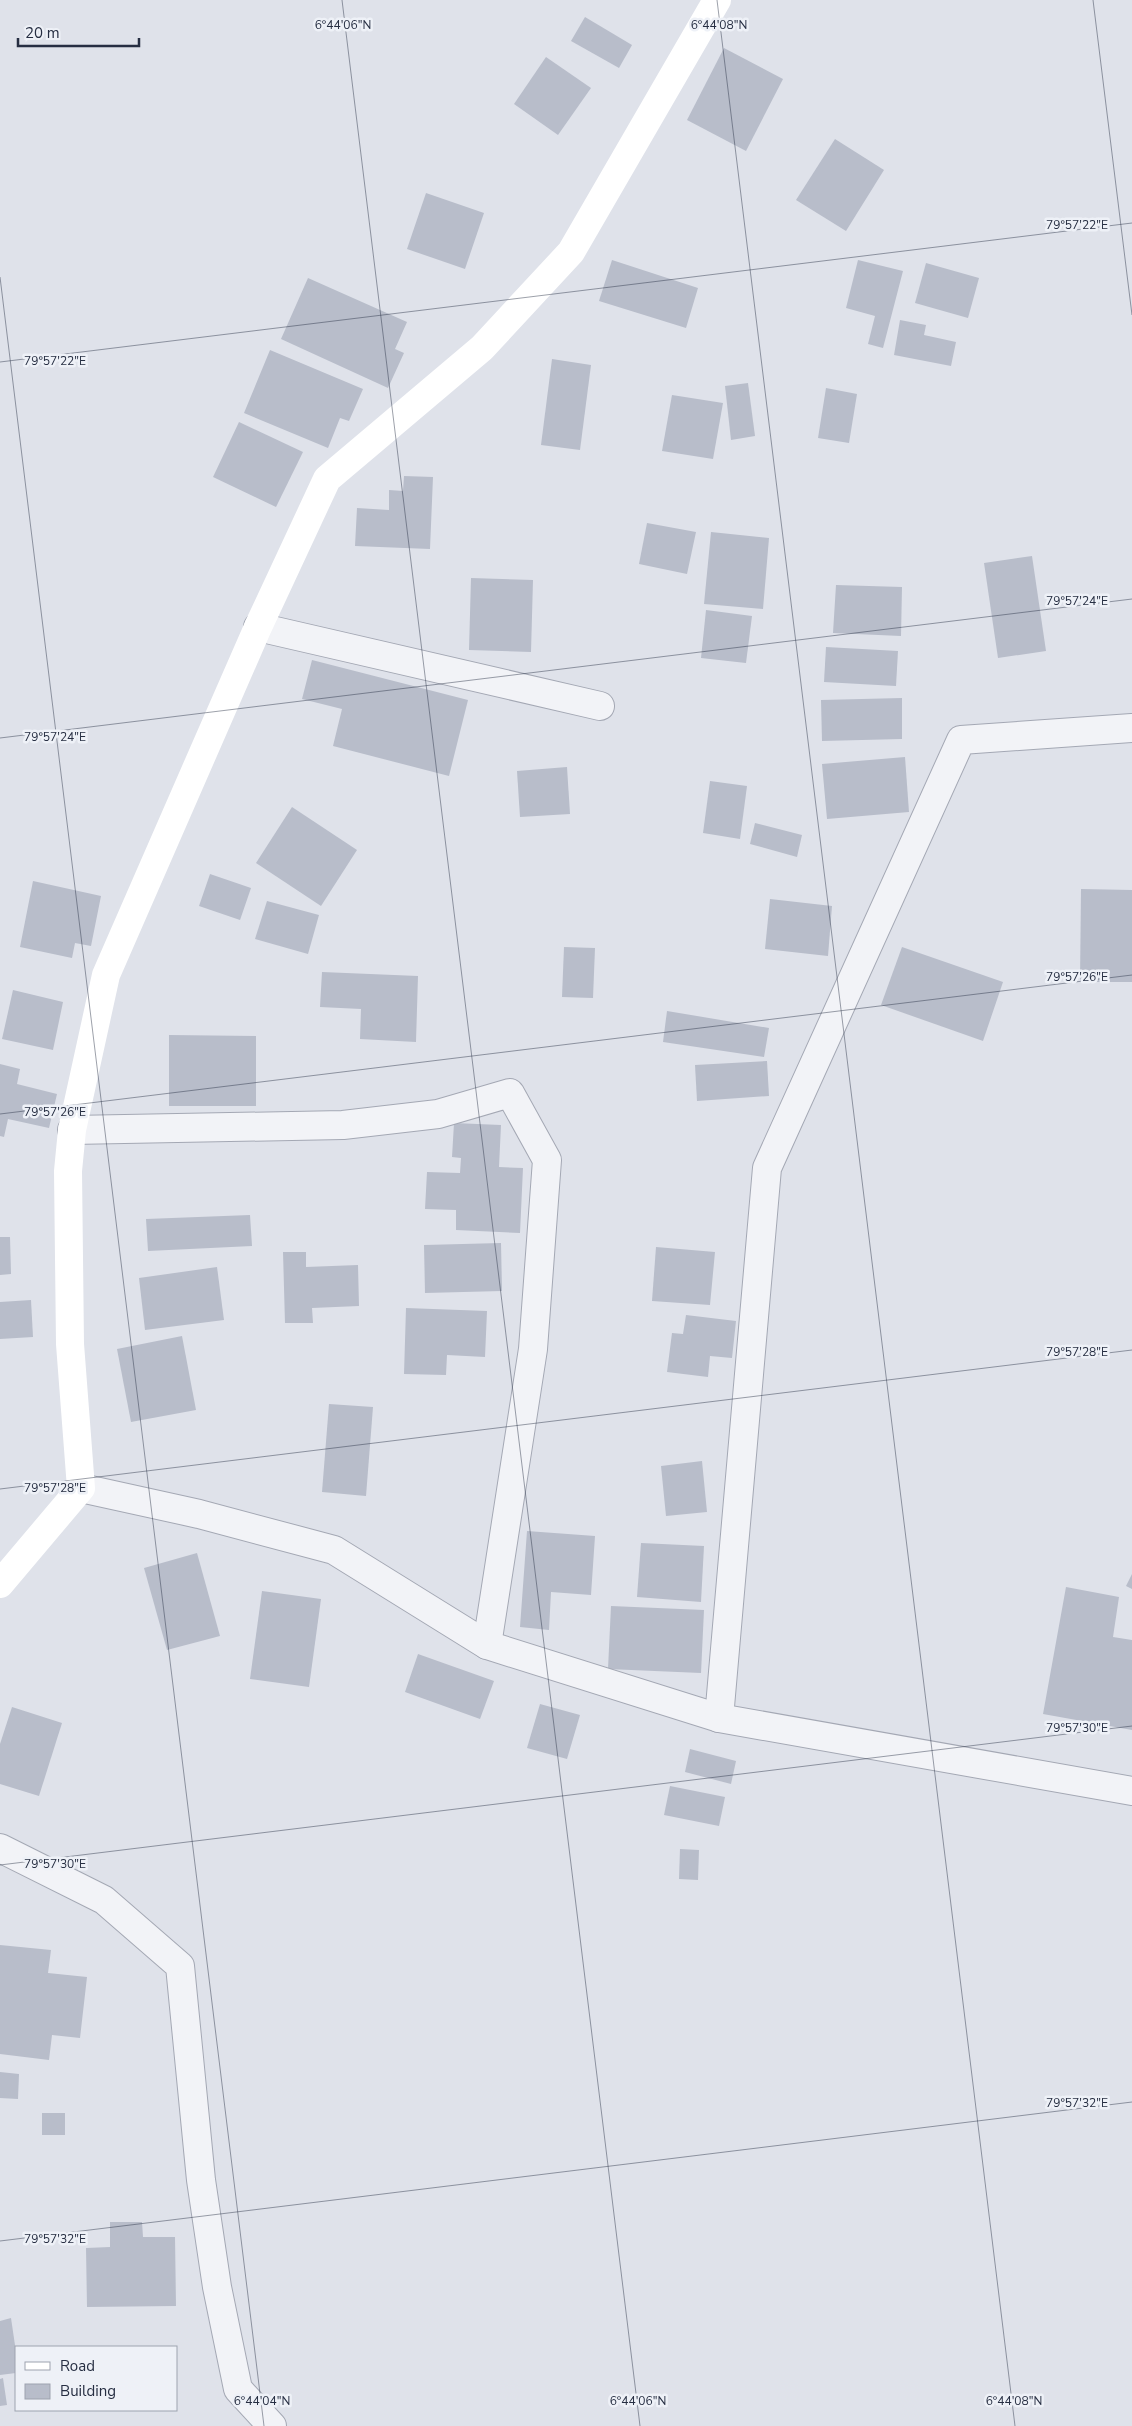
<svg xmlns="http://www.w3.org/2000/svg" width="1132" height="2426" font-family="'Nunito Sans',sans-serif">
<rect width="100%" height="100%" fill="#dfe2ea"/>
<g fill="#b8bdca">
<polygon points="585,17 632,45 619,68 571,41"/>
<polygon points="724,48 783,79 746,151 687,120"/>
<polygon points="546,57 591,88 558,135 514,104"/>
<polygon points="835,139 884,170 846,231 796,200"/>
<polygon points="426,193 484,213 465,269 407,249"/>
<polygon points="612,260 698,288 686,328 599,301"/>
<polygon points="858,260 903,271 883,348 868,344 875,316 846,308"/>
<polygon points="926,263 979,278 968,318 915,303"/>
<polygon points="308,278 407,322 395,349 404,353 388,388 281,339"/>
<polygon points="900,320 926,325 924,335 956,342 951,366 894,355"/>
<polygon points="270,350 363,389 349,421 340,418 328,448 244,413"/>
<polygon points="552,359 591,365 580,450 541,445"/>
<polygon points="748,383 755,436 731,440 725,386"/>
<polygon points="826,388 857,394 849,443 818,438"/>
<polygon points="672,395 723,403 713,459 662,451"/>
<polygon points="239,422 303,452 276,507 213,477"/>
<polygon points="404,476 433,477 430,549 355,546 357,508 389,510 389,490 403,491"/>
<polygon points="647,523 696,532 687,574 639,564"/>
<polygon points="711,532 769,538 763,609 704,604"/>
<polygon points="1032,556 1046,651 998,658 984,563"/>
<polygon points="471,578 533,580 531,652 469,650"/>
<polygon points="836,585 902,587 901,636 833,633"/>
<polygon points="706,610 752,616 746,663 701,658"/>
<polygon points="826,647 898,651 896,686 824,682"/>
<polygon points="312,660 468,700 449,776 333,746 342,709 302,699"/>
<polygon points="902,698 902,739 822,741 821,700"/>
<polygon points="905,757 909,812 827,819 822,764"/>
<polygon points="567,767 570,814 520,817 517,771"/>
<polygon points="710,781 747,786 740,839 703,833"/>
<polygon points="292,807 357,850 321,906 256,863"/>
<polygon points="755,823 802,835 797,857 750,844"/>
<polygon points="210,874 251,888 240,920 199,906"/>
<polygon points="33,881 101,896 91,946 75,943 72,958 20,947"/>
<polygon points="1081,889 1132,890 1132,982 1080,982"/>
<polygon points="770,899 832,906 828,956 765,949"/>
<polygon points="267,901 319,915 308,954 255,939"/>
<polygon points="564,947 595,948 593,998 562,997"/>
<polygon points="902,947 1003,982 983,1041 881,1005"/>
<polygon points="322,972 418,976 416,1042 360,1039 361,1009 320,1007"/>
<polygon points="13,990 63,1002 53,1050 2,1039"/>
<polygon points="667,1011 769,1028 764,1057 663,1042"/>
<polygon points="169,1035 256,1036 256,1106 169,1106"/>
<polygon points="767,1061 769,1096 697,1101 695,1065"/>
<polygon points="0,1064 20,1069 17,1084 57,1094 49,1128 8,1119 4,1137 0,1136"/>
<polygon points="454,1123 501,1125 499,1167 523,1168 520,1233 456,1230 456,1210 425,1209 427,1172 460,1173 461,1158 452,1157"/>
<polygon points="250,1215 252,1246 148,1251 146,1219"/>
<polygon points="0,1237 10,1237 11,1274 0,1275"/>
<polygon points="501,1243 502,1291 425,1293 424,1245"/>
<polygon points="656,1247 715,1252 710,1305 652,1301"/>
<polygon points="283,1252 306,1252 306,1267 358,1265 359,1306 312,1308 313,1323 285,1323"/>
<polygon points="217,1267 224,1320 145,1330 139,1278"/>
<polygon points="31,1300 33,1337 0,1339 0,1302"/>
<polygon points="406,1308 487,1311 485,1357 447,1355 446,1375 404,1374"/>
<polygon points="686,1315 736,1321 732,1358 710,1356 708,1377 667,1372 672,1333 683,1334"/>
<polygon points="182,1336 196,1410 131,1422 117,1349"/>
<polygon points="329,1404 373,1407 366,1496 322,1492"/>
<polygon points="702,1461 707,1512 666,1516 661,1466"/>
<polygon points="527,1531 595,1536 591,1595 551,1592 549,1630 520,1627"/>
<polygon points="641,1543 704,1546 701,1602 637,1597"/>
<polygon points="197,1553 220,1636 167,1650 144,1568"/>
<polygon points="1132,1574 1132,1589 1126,1586"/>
<polygon points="1066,1587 1119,1597 1113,1637 1132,1640 1132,1730 1043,1714"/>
<polygon points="262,1591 321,1599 309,1687 250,1679"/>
<polygon points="611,1606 704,1610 701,1673 608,1669"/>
<polygon points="418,1654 494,1681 480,1719 405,1692"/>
<polygon points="540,1704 580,1715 567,1759 527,1748"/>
<polygon points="12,1707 62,1723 39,1796 0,1784 0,1744"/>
<polygon points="690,1749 736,1761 731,1784 685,1772"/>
<polygon points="670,1786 725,1797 719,1826 664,1815"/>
<polygon points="680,1849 699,1850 698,1880 679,1879"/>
<polygon points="0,1945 51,1950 48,1973 87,1977 80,2038 52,2035 49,2060 0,2054"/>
<polygon points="0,2072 19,2074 18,2099 0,2098"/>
<rect x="42" y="2113" width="23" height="22"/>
<polygon points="110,2222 142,2222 143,2237 175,2237 176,2306 87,2307 86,2248 110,2247"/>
<polygon points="11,2318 16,2352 16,2373 0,2375 0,2321"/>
<polygon points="3,2378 7,2405 0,2406 0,2379"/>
</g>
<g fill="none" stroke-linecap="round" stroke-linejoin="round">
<g stroke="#a4a8b4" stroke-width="30">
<g id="street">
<polyline points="258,627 600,706"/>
<polyline points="72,1130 343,1125 438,1114 510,1093 547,1160 533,1349 487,1645"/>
<polyline points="81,1488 199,1514 334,1550 487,1645 719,1718 1132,1791"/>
<polyline points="719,1718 767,1168 961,740 1132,728"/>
<polyline points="0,1848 104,1900 180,1966 201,2180 217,2287 238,2389 272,2426"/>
</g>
</g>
<use href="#street" stroke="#f2f3f7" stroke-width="28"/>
<polyline stroke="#fff" stroke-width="28" points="0,1584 81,1488 70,1344 68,1171 72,1130 106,975 258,627 327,479 482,348 571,252 717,0"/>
</g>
<path fill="none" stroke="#262e42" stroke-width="1" stroke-opacity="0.45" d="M342,0L640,2426M717,0L1015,2426M1093,0L1132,315M0,277L264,2426M0,362L1132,223M0,738L1132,599M0,1114L1132,975M0,1489L1132,1350M0,1865L1132,1726M0,2241L1132,2102"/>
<g font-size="12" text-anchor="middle" fill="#262e42" stroke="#eef1f7" stroke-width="5" stroke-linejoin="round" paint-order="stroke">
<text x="343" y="29">6°44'06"N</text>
<text x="719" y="29">6°44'08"N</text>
<text x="1077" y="229">79°57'22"E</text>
<text x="55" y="365">79°57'22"E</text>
<text x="1077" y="605">79°57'24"E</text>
<text x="55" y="741">79°57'24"E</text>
<text x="1077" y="981">79°57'26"E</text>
<text x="55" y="1116">79°57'26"E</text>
<text x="1077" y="1356">79°57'28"E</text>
<text x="55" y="1492">79°57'28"E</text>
<text x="1077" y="1732">79°57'30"E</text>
<text x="55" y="1868">79°57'30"E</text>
<text x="1077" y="2107">79°57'32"E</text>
<text x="55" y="2243">79°57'32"E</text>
<text x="262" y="2405">6°44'04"N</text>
<text x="638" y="2405">6°44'06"N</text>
<text x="1014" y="2405">6°44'08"N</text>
</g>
<rect x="15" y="2346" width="162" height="65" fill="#eef1f7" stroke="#9ea3af"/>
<rect x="25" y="2362" width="25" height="8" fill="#ffffff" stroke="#9ea3af"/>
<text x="60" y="2371" font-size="15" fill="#262e42">Road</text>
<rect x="25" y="2384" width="25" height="15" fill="#b8bdca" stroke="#9ea3af"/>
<text x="60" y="2396" font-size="15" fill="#262e42">Building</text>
<path d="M18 38v8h121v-8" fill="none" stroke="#262e42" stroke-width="2.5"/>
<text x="25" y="38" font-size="15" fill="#262e42" stroke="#eef1f7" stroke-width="4" paint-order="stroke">20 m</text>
</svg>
